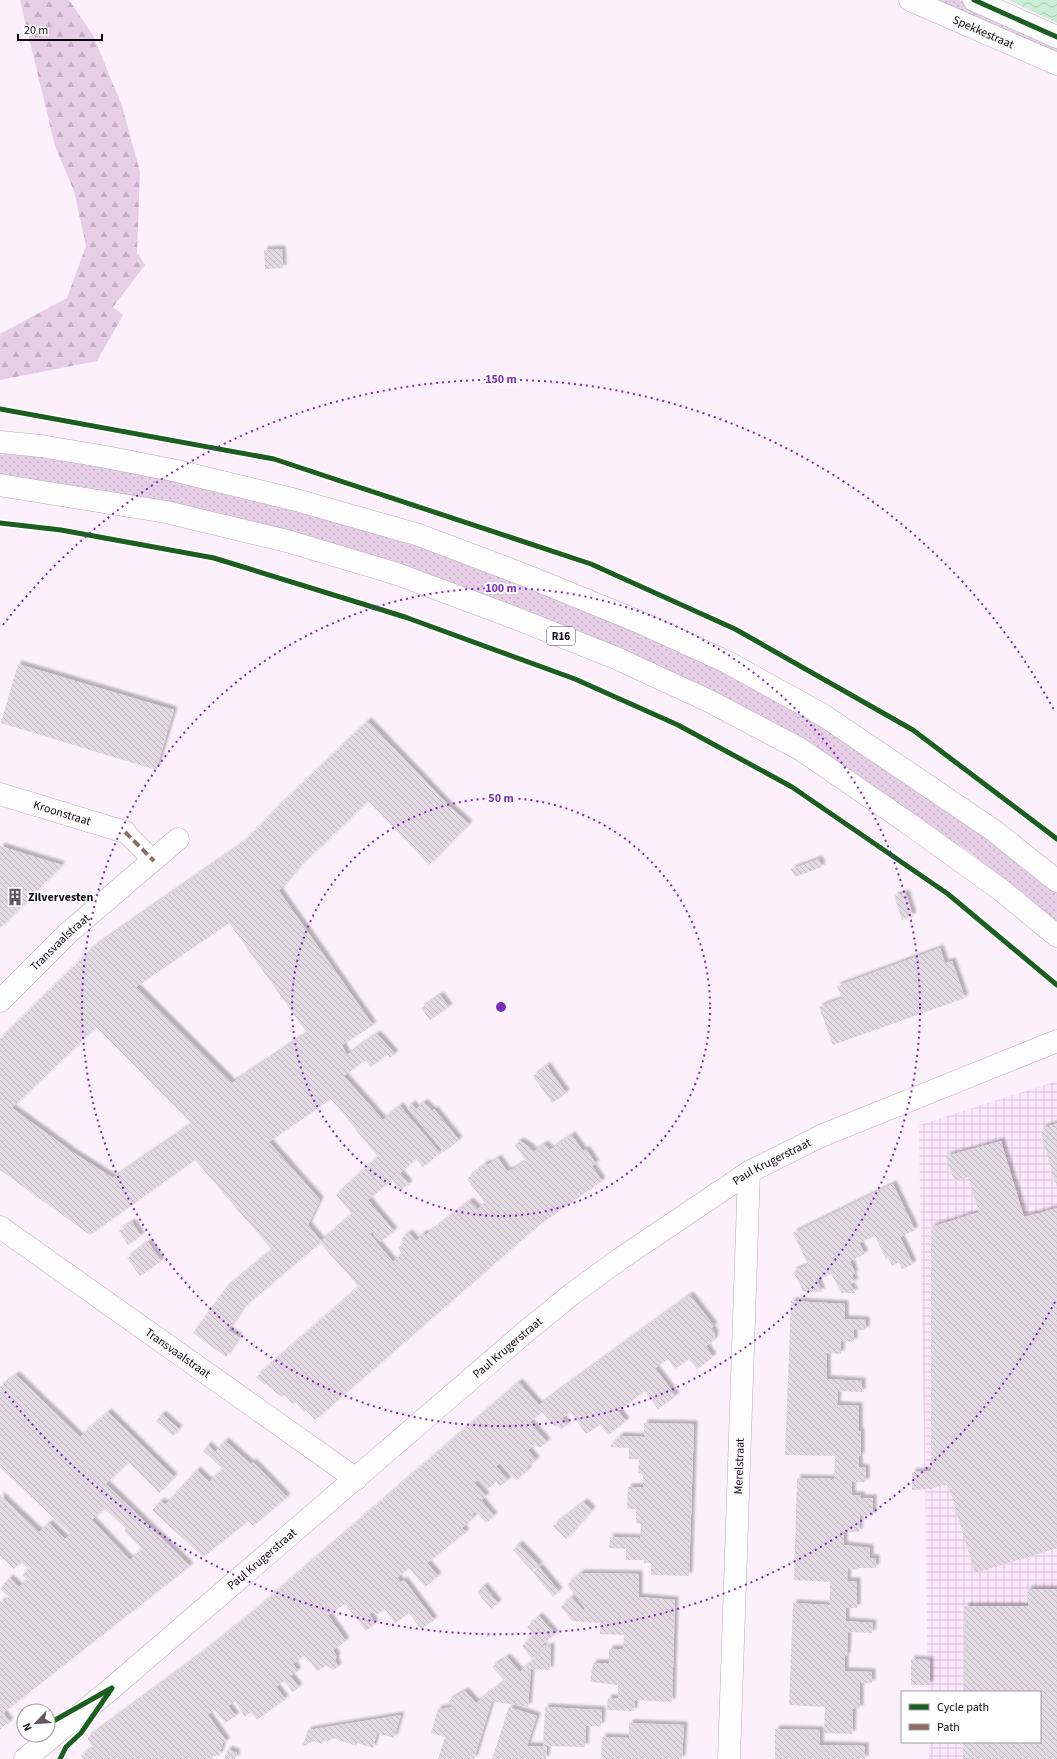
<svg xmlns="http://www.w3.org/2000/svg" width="1057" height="1759" font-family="'Source Sans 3',sans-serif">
<defs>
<pattern id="industrial-grid" width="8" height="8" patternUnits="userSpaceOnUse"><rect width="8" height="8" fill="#fce7fc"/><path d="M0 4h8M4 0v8" fill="none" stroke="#d7c5d7"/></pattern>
<pattern id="grass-dots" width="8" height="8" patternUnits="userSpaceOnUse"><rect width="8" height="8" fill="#e6cee7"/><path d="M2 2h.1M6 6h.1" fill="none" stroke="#c4afc5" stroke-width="1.8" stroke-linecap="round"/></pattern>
<pattern id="forest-firs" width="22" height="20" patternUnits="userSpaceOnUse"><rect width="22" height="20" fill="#e6cee7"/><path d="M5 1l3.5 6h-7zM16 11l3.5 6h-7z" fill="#c4afc5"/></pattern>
<pattern id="water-waves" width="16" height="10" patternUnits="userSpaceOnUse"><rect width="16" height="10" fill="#c9ecd2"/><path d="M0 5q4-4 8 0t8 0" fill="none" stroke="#abc9b3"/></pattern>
<pattern id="building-back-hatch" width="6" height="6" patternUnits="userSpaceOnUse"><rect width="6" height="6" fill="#e2d9e3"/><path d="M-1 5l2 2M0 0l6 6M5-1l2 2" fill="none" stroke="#c1b9c2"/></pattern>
<filter id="shadow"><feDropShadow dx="3.5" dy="-3.5" stdDeviation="1" flood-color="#0004"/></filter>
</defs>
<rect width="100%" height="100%" fill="#fbf0fb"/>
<polygon fill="url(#industrial-grid)" points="1057,1081 1057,1759 929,1759 929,1742 1040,1742 1040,1692 928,1692 919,1125"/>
<g fill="url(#grass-dots)">
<polygon points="928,0 958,0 998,16 1057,44 1057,56"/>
<polygon points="0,449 177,475 403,538 633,623 817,718 987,838 1057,893 1057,922 972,854 803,743 400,566 0,480"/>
</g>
<polygon fill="url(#forest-firs)" points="20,0 69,0 93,35 122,106 140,172 137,253 145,265 113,307 123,315 97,361 0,380 0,334 67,298 86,246 74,191 55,146"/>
<polygon fill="url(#water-waves)" points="1009,0 1057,0 1057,23 1015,3"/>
<g fill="url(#building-back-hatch)" fill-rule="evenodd" filter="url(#shadow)">
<polygon points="282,249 283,268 265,269 264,250"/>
<polygon points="18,664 174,710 156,770 1,723"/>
<path d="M368,721L448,805L469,824L429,865L368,801L299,867L279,891L373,1025L342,1045L347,1055L377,1034L395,1054L390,1058L387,1054L371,1067L365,1060L344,1076L383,1120L400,1106L440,1153L423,1167L416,1159L400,1173L409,1184L400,1191L392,1180L368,1200L394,1231L380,1242L373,1234L376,1232L375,1230L370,1234L393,1262L402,1254L398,1248L404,1243L401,1239L409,1233L416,1241L424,1233L426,1235L470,1201L478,1209L485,1203L467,1179L486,1163L488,1165L498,1158L507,1171L509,1170L510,1171L526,1161L515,1145L520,1141L531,1148L533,1152L545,1144L550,1150L572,1135L583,1151L586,1149L596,1164L592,1166L602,1181L539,1225L315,1420L306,1410L304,1412L295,1402L293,1404L285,1395L282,1397L275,1392L271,1387L270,1388L266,1384L265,1385L256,1377L359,1287L320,1243L243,1308L228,1330L239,1337L226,1357L193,1333L226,1288L272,1250L195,1160L90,1235L0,1170V1039L95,946L242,844L280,805ZM229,923L307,1033L232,1083L136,987ZM96,1027L192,1124L113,1178L74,1153L12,1108ZM331,1099L378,1157L336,1195L352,1214L321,1241L308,1225L320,1200L269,1142Z"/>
<polygon points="0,846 62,865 0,928"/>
<polygon points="819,859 822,867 795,877 791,869"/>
<polygon points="906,893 913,916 902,920 894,896"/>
<polygon points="940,948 945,963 952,961 965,998 833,1045 819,1007 842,998 837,986"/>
<polygon points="440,995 449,1007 430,1020 421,1008"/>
<polygon points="547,1066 566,1093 552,1103 533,1076"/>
<polygon points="424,1102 432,1111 434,1109 459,1140 444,1152 407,1108 412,1104 416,1109"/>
<polygon points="1057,1123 1057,1188 1041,1133 1043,1128"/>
<polygon points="1001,1141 1024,1217 1057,1208 1057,1548 975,1573 948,1484 931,1489 912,1490 912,1472 931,1471 931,1227 979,1212 968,1177 954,1181 946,1156"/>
<polygon points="893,1184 915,1230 900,1237 913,1264 902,1269 899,1262 892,1266 888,1257 886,1259 875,1236 859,1243 865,1254 850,1261 855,1273 852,1275 855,1282 850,1284 855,1293 842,1293 831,1274 817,1280 822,1292 803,1291 793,1271 808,1265 793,1233"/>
<polygon points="132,1222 141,1236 128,1245 119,1231"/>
<polygon points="148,1242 161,1261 140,1276 127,1258"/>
<polygon points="690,1295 714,1326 711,1328 715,1333 714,1340 706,1346 713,1357 697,1369 689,1359 675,1369 668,1359 655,1368 676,1396 658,1409 645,1391 618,1411 626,1421 608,1435 601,1424 586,1434 570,1412 562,1418 567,1424 561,1430 557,1425 555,1427 542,1412 530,1422 547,1442 539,1448 535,1444 528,1450 536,1460 527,1467 528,1470 516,1480 500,1463 496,1466 508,1480 500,1486 496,1482 487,1489 478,1480 474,1483 486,1496 481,1500 494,1516 486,1523 476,1512 472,1514 474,1517 462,1528 466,1532 427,1563 438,1576 425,1587 409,1568 397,1578 401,1582 404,1580 434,1620 421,1629 409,1613 395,1623 384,1609 377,1615 374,1611 369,1614 375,1623 366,1631 345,1604 328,1615 346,1641 333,1650 337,1657 335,1659 338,1667 333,1670 325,1664 323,1665 324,1667 317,1671 304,1655 293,1664 298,1671 290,1676 299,1687 293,1692 284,1681 276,1687 285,1699 257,1720 251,1712 245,1717 235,1701 228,1706 236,1716 225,1723 215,1710 208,1715 227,1742 223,1743 219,1756 214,1754 212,1759 83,1759 81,1756 93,1747 87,1738 201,1654 246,1618 519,1382 539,1405"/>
<polygon points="791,1301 845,1304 845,1319 866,1320 866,1330 854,1330 854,1342 841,1341 841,1354 827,1353 827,1379 862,1381 862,1392 838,1391 837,1405 859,1406 859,1431 861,1432 861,1456 859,1456 859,1467 866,1468 866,1482 852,1482 852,1495 861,1495 861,1498 873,1498 873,1516 860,1515 859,1532 844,1532 844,1545 870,1548 870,1558 876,1558 876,1568 858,1568 859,1570 848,1569 847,1581 857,1581 857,1608 846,1608 846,1621 873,1623 872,1633 848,1632 847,1656 845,1656 845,1671 872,1672 872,1683 860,1683 860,1709 853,1708 852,1734 824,1733 825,1707 789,1705 793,1603 829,1605 830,1593 830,1582 794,1580 797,1478 834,1479 835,1456 785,1455"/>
<path d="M16,1375L80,1437L108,1412L174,1477L159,1493L128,1462L106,1484L190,1566L3,1713L10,1722L0,1729V1601L3,1603L9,1597L0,1589L10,1578L19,1587L27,1580L22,1575L29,1569L21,1562L14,1569L0,1556V1495L39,1532L49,1523L65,1539L71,1534L0,1468V1387ZM104,1508L126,1529L124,1531L142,1549L130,1560L92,1520Z"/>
<polygon points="162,1414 179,1429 173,1436 156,1421"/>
<polygon points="644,1423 694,1424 689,1576 651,1575 651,1563 644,1563 644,1560 626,1560 626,1549 609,1548 610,1537 640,1538 641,1524 636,1523 636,1509 627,1509 628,1487 643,1487 643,1474 638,1473 639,1459 629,1459 629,1448 609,1447 620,1436 644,1437"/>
<polygon points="225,1441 251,1464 253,1462 287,1497 253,1526 248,1521 203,1557 152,1510 161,1501 164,1504 168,1502 197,1470 209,1482 223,1469 203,1451 208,1445 215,1452"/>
<polygon points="584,1502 592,1510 566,1539 553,1526"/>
<polygon points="519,1544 539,1565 532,1571 513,1550"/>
<polygon points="539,1567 559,1591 553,1597 533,1572"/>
<polygon points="581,1573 639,1574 639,1597 675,1600 672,1702 635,1700 634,1711 607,1710 608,1698 618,1698 618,1685 590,1682 593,1663 609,1663 609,1649 623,1649 624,1635 600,1634 600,1623 572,1621 561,1607 572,1597 583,1610 585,1608 567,1585"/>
<polygon points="484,1586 498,1603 491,1609 477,1592"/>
<polygon points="1028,1589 1057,1589 1057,1759 963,1759 963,1742 1040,1742 1040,1692 964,1692 965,1606 1028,1606"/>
<polygon points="539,1616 555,1634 542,1645 545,1646 532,1659 522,1646 534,1635 527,1627"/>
<polygon points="551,1646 550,1670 531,1669 528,1707 492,1701 474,1759 438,1759 445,1737 431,1733 438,1709 452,1707 448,1701 465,1691 476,1703 505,1681 492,1667 499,1662 500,1662 507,1657 520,1672 547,1647"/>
<polygon points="911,1659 930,1660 930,1685 911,1685"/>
<polygon points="509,1707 537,1716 527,1746 543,1746 545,1707 602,1710 601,1726 586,1726 585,1747 547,1746 546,1759 492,1759"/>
<polygon points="401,1715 394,1738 377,1733 373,1748 357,1743 356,1746 331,1737 329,1742 324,1740 322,1744 309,1740 307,1746 303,1745 308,1730"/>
<polygon points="629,1723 684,1725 682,1759 601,1759 602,1737 629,1738"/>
<polygon points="775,1729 820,1730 820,1745 865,1746 865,1759 775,1759"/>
<polygon points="228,1749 237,1753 235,1759 224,1759"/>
</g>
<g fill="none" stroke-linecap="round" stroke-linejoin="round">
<g stroke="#b8b0b8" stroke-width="21">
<polyline id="pedestrian" points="125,832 154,861"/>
</g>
<g stroke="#b8b0b8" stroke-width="23">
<g id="minor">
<path id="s1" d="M910,0L1057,64"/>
<polyline points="974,0 1057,37"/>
<path id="s2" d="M0,794L125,832"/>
<path id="s3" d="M0,1001L68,933L178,839"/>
<path id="s4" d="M0,1227L356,1479"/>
<path id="s5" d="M25,1759L112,1688L523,1334L572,1294L620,1259L749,1172L821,1136L1057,1041"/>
<path id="s6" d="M729,1759L749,1172"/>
</g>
</g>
<g stroke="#b8b0b8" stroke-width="23">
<g id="primary">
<polyline points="0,442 41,446 106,457 177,471 296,500 419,535 527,576 637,621 727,662 823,715 993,830 1057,881"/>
<polyline points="0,485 166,512 287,541 394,573 510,616 616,658 709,701 800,749 905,821 1001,890 1057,936"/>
</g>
</g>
<use href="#pedestrian" stroke="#fefdfe" stroke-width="20"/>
<use href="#minor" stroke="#fefdfe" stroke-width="22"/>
<use href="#primary" stroke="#fefdfe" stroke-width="22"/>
<polyline stroke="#8d6e63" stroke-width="4" stroke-dasharray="8 4" stroke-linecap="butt" points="125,832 154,861"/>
<g stroke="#fff" stroke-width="8">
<g id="cycleway">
<polyline points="974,0 1057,37"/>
<polyline points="0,409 274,459 591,564 735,629 913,730 1057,839"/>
<polyline points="0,523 61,530 214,558 405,617 575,679 678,725 792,787 948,894 1057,985"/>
<polyline points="48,1724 110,1689"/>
<polyline points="60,1759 66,1747 81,1733 112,1688"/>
</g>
</g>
<use href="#cycleway" stroke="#1b5e20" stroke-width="5"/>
</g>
<g fill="none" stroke="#7b2cbf" stroke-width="2" stroke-dasharray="2 4">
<circle cx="501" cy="1007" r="209"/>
<circle cx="501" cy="1007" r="419"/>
<path d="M1055 1302A628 628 0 0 1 3 1389M3 625A628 628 0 0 1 1055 712"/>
</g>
<defs>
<g id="building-bare" transform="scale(1.38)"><path d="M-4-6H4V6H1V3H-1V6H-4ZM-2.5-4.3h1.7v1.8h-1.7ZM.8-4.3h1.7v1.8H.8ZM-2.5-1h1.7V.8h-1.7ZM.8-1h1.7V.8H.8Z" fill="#625962" stroke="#fff" stroke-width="2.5" paint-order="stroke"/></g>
</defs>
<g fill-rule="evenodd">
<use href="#building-bare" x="15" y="897"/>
</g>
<g text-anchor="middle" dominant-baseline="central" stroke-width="4" stroke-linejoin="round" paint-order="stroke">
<rect fill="#fff" stroke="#575258" stroke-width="1" x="547" y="627" width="28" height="18" rx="3"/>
<g font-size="11" font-weight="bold" fill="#0f0810">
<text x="561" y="636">R16</text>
</g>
<g font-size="12" fill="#0f0810" stroke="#fff">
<text stroke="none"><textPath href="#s1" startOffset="80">Spekkestraat</textPath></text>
<text stroke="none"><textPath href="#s2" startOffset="65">Kroonstraat</textPath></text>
<text stroke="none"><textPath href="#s3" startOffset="84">Transvaalstraat</textPath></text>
<text stroke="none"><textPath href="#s5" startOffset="958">Paul Krugerstraat</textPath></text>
<text stroke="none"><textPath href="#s5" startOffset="634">Paul Krugerstraat</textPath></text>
<text stroke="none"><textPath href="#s4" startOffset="218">Transvaalstraat</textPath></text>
<text stroke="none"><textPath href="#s6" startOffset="293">Merelstraat</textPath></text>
<text stroke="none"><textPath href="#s5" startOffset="310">Paul Krugerstraat</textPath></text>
</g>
<g font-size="12" font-weight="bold" fill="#0f0810" stroke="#fff" text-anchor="start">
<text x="28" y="897">Zilvervesten</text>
</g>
</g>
<circle cx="501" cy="1007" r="6" fill="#7b2cbf" stroke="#fff" stroke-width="2"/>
<g font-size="12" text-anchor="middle" font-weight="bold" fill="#7b2cbf" stroke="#fff" stroke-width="4" stroke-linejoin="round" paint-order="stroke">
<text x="501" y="383">150 m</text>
<text x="501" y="592">100 m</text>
<text x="501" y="802">50 m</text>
</g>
<rect x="901" y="1691" width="140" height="52" fill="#ffffff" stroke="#9f9c9f"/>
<rect x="909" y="1704" width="20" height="6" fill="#1b5e20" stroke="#9f9c9f"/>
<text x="937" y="1711" font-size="12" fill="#0f0810">Cycle path</text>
<rect x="909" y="1724" width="20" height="6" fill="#8d6e63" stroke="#9f9c9f"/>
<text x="937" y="1731" font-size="12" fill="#0f0810">Path</text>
<g transform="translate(36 1723) rotate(245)"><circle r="19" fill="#ffffff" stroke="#9f9c9f"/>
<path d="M0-3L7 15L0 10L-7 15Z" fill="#625962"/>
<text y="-6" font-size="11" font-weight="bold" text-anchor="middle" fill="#0f0810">N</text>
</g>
<path d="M18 34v6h84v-6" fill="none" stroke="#0f0810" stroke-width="2"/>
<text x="24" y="34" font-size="12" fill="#0f0810" stroke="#ffffff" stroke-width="3" paint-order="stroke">20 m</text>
</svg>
